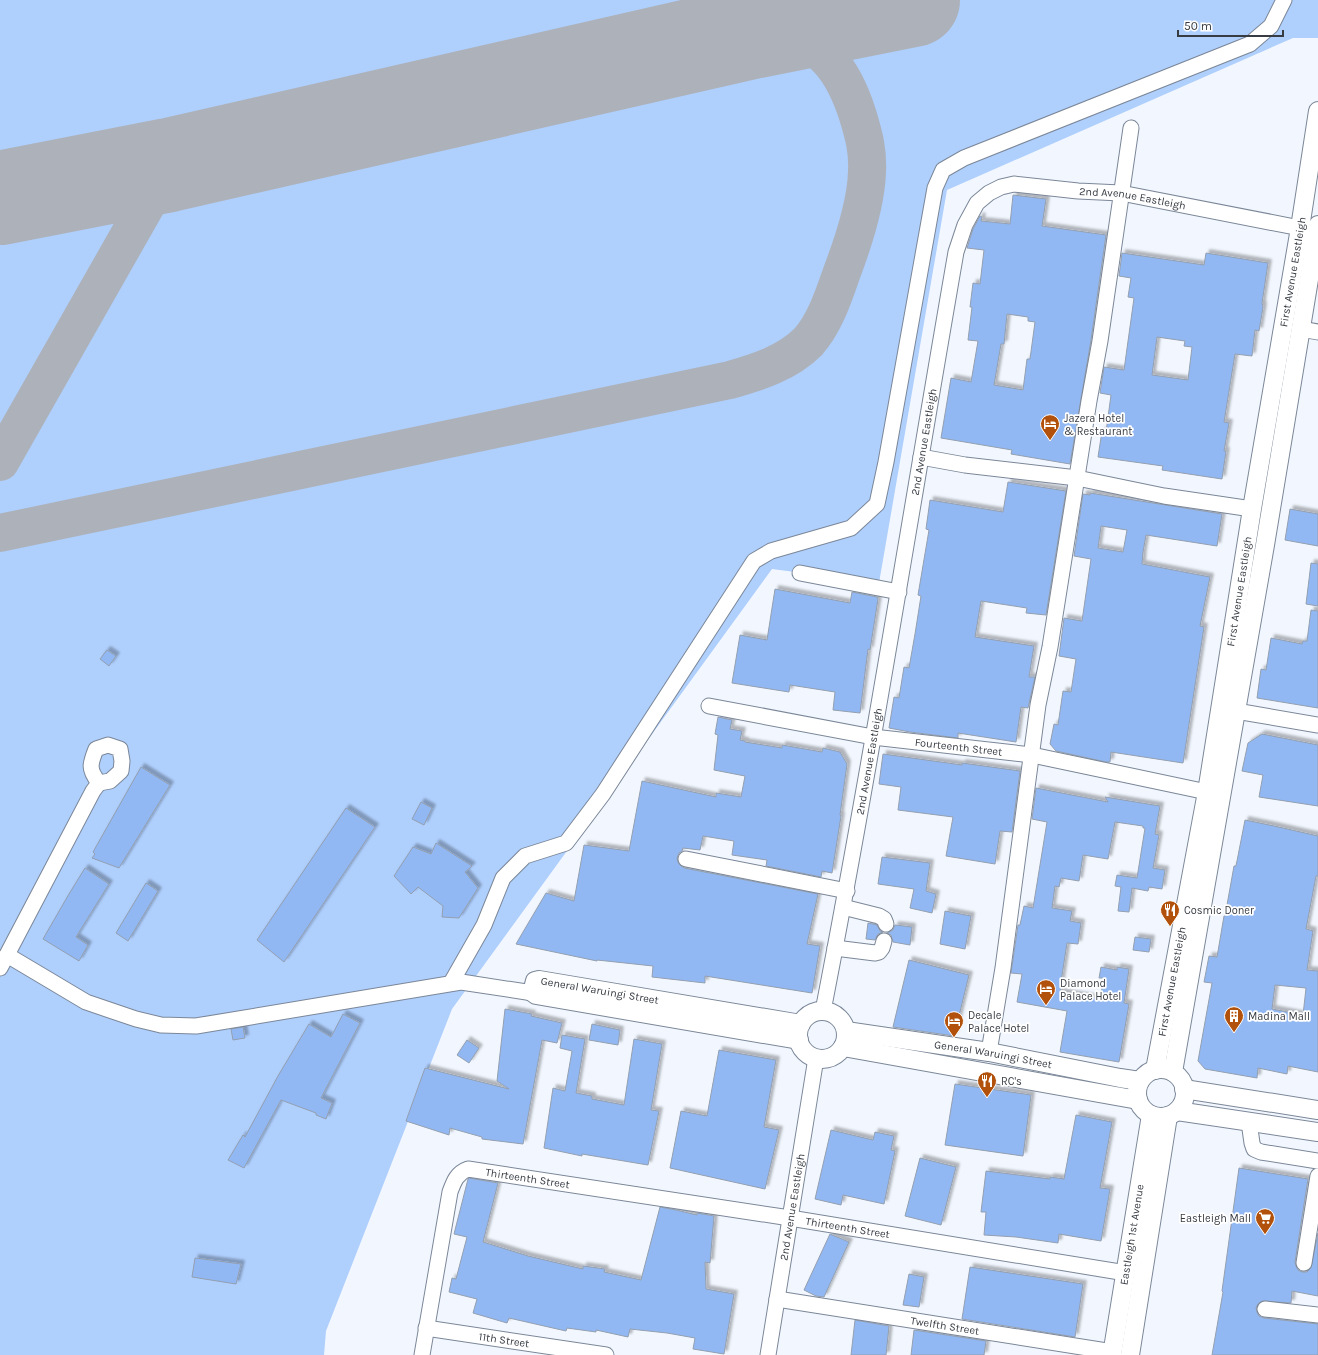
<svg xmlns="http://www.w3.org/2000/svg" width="1318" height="1355" font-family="Karla,sans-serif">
<defs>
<filter id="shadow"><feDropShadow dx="3.5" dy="-3.5" stdDeviation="1" flood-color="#0004"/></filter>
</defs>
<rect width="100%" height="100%" fill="#f2f7ff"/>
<polygon fill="#afcffd" points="0,0 1318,0 1318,38 1293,38 947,190 879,583 772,569 452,1009 326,1331 324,1355 0,1355"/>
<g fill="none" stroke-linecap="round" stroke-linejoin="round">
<g stroke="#adb2ba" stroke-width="38">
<polyline points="0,462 169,165"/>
<path d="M0,533L730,380C758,372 787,363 808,342C825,323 834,295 842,272C853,243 866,203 867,172C868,150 864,136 858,116C844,71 822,39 773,32C766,31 759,32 752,32"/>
</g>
<polyline stroke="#adb2ba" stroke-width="94" points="0,198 169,165 752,32 913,0"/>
</g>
<g fill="#91b8f3" stroke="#939fb0" fill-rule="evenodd" filter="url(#shadow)">
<path d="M1013,195L1046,199L1042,226L1106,235L1091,340L1070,464L1011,454L1012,450L941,438L951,378L971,382L978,341L968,340L972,307H970L973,283L980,284L984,250L967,248L968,245L973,229L980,216L982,217L981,221L1010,224ZM1007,314L1028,317V321L1035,322L1030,359H1027L1023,390L994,385L1001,344H1004Z"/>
<path d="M1122,253L1204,265L1206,253L1268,263L1262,303L1263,307L1259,331L1255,330L1252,356L1235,354L1224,422L1229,423L1224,451H1226L1222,479L1162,470L1163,466L1098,457L1102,431L1106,432L1111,395L1100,393L1104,367L1124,370L1134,298L1128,297L1131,278L1119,276ZM1157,337L1185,341L1184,346L1192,347L1188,380L1152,375Z"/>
<polygon points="1008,482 1066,491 1046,615 1026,613 1027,608 981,601 975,637 1034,646 1029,677 1035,677 1028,708 1021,707 1016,742 958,733 958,738 910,732 889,728 894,697 899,698 904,667 909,668 915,634 921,596 918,595 929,530 926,529 930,500 1003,512"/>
<path d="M1090,493L1222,514L1217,546L1146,535L1143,552L1142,564L1210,577L1200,626L1204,627L1183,763L1111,752L1110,762H1106L1056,751L1050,744L1054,724L1058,725L1063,691L1071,692L1076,659L1059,656L1064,618L1082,621L1091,559L1074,556L1083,494L1090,495ZM1101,526L1127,530L1123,552L1098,548Z"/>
<polygon points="1290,509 1318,514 1318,546 1285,540"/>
<polygon points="1311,563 1318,564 1318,606 1306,604"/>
<polygon points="775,589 850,603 852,592 877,597 878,599 870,650 868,649 860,713 833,710 835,692 790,685 789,692 732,683 740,635 767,640"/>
<polygon points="1311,610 1318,611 1318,708 1257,698 1261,669 1266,670 1271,638 1302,644 1303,641 1307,641"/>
<polygon points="107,650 116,656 109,666 100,659"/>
<polygon points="718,717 732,720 730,729 742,731 740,740 745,741 745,742 782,748 782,745 822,752 823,748 840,752 847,764 840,815 841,816 832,873 822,871 821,877 766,866 767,860 732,855 734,841 703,836 700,850 683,848 682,851 679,853 677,858 678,862 680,865 684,868 818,894 807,944 820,946 812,993 705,976 705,983 652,977 653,966 597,960 597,961 516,944 546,893 574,901 584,845 629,851 642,781 716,797 716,793 741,797 745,776 714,770 718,735 715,734"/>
<polygon points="1262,734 1318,745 1318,806 1259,797 1263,775 1242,771 1248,743"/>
<polygon points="883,754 962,765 962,763 1020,771 1012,832 1000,831 995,864 946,856 953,817 898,810 901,787 879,784"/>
<polygon points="141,767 170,785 119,868 92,858 95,854 93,852"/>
<polygon points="1036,788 1108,802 1105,797 1160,806 1155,834 1159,835 1153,868 1165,870 1162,889 1149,887 1148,891 1132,888 1129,912 1118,911 1121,887 1115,886 1117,875 1137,878 1145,828 1143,828 1143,826 1115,822 1108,859 1083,855 1079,881 1061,878 1059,887 1055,886 1052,908 1072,911 1070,921 1081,923 1078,944 1067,943 1060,988 1061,988 1060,992 1100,999 1104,978 1099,978 1101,967 1117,970 1117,967 1129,969 1124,1003 1129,1004 1119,1062 1060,1052 1067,1011 1017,1002 1022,974 1011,973 1018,925 1020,925 1024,906 1033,908 1047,822 1032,819"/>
<polygon points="421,802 432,808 424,825 412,819"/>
<polygon points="346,808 375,827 284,962 257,940"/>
<path d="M1245,820L1274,826L1318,836V876H1316L1306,929L1313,931L1307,970L1318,971V1072L1288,1066L1287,1074L1258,1068L1257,1078L1205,1069L1198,1061L1212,983L1204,982L1209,956L1217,957L1224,916H1225L1234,866H1236ZM1275,985L1306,988L1303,1015L1272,1009Z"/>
<polygon points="436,843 472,866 465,872 478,888 459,918 442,917 443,906 418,887 411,894 394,876 413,847 431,854"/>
<polygon points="882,857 930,863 926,891 936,894 932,913 910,908 914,889 878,884"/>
<polygon points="85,868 109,884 76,937 88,945 79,961 43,939 69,894"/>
<polygon points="146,883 158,891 128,941 116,933"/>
<polygon points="945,911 971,916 965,949 940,944"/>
<polygon points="868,923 877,925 880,931 883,932 878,934 875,940 866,939"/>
<polygon points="895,925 912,927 910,945 893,942 891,935 887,933 893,930"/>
<polygon points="1135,937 1151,939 1149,952 1133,950"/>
<polygon points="909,960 969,975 954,1036 893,1027"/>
<polygon points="505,1009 532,1014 531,1016 562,1023 557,1043 542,1040 523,1144 482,1139 482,1137 450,1128 449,1135 406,1121 425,1068 509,1089 497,1081"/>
<polygon points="343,1014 360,1023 321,1098 332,1103 326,1119 316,1115 316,1113 281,1100 244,1168 228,1160 243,1135 245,1137 278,1076 309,1024 331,1037"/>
<polygon points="592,1024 620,1030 618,1045 589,1040"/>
<polygon points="243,1027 245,1038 233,1040 231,1029"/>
<polygon points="562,1035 585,1039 576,1093 592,1096 592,1099 624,1105 634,1039 662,1044 651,1110 659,1111 648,1165 582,1154 582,1156 544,1148 553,1088 565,1091 572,1051 560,1048"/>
<polygon points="467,1040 479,1048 469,1063 457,1055"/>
<polygon points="719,1050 776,1060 764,1127 779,1130 765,1189 670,1168 681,1111 707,1116"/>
<polygon points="955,1084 1031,1095 1023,1156 945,1145"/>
<polygon points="1076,1115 1112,1122 1100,1188 1110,1189 1101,1241 1059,1234 1058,1243 1016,1237 984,1235 986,1212 981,1212 986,1171 1050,1179 1050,1177 1064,1179"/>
<polygon points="831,1130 873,1140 875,1132 894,1136 891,1150 895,1151 884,1204 843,1195 841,1205 815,1199"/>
<polygon points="920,1158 956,1167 941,1225 905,1216"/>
<polygon points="1239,1168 1308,1179 1295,1262 1296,1266 1298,1270 1302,1272 1307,1272 1311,1268 1318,1233 1318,1296 1292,1291 1291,1303 1262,1301 1258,1304 1256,1308 1257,1312 1259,1316 1264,1318 1318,1324 1318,1355 1212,1355 1223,1292 1222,1291"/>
<polygon points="469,1178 498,1183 483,1242 528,1256 583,1269 583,1266 605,1269 604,1272 641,1280 660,1207 676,1210 697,1215 697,1213 714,1216 710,1263 705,1262 706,1289 734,1294 724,1354 693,1349 695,1338 667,1333 630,1329 628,1337 596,1330 596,1332 567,1328 566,1331 509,1318 507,1323 473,1313 477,1299 449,1292 452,1278 456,1279 467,1237 454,1234 468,1179"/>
<polygon points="830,1234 849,1242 824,1297 816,1296 804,1290"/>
<polygon points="195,1258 241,1264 236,1284 192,1277"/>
<polygon points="970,1267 1083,1284 1075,1337 962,1319"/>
<polygon points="909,1274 924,1277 919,1307 903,1305"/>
<polygon points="855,1320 889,1326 886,1355 851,1355"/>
<polygon points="914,1330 986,1341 984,1355 911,1355"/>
</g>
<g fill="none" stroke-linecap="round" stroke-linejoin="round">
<g stroke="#7b8798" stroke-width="17">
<g id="minor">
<polyline points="1301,329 1318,332"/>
<polyline points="921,457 965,465 1077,478 1164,496 1252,509"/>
<polyline points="800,573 899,592"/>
<path id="s1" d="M709,706L873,737L1032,755L1207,792"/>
<polyline points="1236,711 1318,725"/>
<polyline points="686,859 847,891"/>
<polyline points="843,907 879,916 884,919 886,924"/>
<polyline points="835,948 875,953 879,952 882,948 884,941"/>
<polyline points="7,955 86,1002 136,1019 161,1025 196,1026 461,982 533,993"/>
<path d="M0,968L93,791L99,783L110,781L121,771L122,761L120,749L108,745L96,749C90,764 88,769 99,783"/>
<polyline points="451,983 484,925 503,878 525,856 566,843 603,794 754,561 771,551 851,528 877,504 886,462 935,188 943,170 964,158 1250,44 1271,26 1284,0"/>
<path id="s2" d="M823,1011C872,759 912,505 956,252L965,225L977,203L989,193L1001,187L1014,184L1078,191L1121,193L1300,228"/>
<polyline points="989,1052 1003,968 1038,705 1050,647 1089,401 1100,341 1131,128"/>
<polyline points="1249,1122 1252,1143 1254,1149 1261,1152 1318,1161"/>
<polyline points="1304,1263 1318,1176"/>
<path id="s3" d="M777,1299L1113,1352"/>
<polyline points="1265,1309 1318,1315"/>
<path id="s4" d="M426,1328L606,1355"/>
<path id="s5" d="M422,1355L450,1192C454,1181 457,1173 468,1169L790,1218L1126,1273"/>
<path id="s6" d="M768,1355L816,1058"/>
</g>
</g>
<g stroke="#7b8798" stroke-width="20">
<g id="major">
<circle cx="822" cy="1035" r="24"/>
<path id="s7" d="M846,1031L989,1052L1120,1078L1140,1081"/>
<path id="s8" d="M799,1040L536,995L532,992L535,981L539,980L801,1024"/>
<polyline points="843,1047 1138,1100"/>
<circle cx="1161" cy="1093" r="24"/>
<path id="s9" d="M1155,1070L1207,792L1252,509L1300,228L1318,111"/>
<polyline points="1173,1072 1265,545 1318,225"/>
<polyline points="1184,1089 1318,1110"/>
<polyline points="1177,1111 1318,1132"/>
<path id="s10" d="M1112,1355L1151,1115"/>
<polyline points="1130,1355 1168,1116"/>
</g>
</g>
<use href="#minor" stroke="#fff" stroke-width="15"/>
<use href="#major" stroke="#fff" stroke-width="18"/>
</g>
<defs>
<g id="hotel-pin" transform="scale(1)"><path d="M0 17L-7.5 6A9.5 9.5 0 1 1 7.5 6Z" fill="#b1510b" stroke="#fff"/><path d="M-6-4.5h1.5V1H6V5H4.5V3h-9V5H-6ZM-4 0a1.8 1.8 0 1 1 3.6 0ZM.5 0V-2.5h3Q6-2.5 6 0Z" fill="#fff"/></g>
<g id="restaurant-pin" transform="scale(1)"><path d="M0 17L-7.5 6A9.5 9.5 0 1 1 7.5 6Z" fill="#b1510b" stroke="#fff"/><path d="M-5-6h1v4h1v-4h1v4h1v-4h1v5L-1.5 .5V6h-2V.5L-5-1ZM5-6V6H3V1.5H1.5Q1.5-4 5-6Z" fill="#fff"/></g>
<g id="building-pin" transform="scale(1)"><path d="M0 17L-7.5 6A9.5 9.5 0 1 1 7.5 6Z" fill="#b1510b" stroke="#fff"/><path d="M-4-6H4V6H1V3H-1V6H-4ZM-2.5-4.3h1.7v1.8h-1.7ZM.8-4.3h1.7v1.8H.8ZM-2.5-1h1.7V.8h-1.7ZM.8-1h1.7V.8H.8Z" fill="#fff"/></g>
<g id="supermarket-pin" transform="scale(1)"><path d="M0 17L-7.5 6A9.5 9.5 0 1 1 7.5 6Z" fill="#b1510b" stroke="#fff"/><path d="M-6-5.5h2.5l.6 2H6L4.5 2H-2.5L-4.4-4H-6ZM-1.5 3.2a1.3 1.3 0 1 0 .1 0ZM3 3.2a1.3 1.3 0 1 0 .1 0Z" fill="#fff"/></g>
</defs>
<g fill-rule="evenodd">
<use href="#hotel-pin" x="1050" y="424"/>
<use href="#restaurant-pin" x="1170" y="910"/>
<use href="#hotel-pin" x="1046" y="989"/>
<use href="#building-pin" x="1234" y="1016"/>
<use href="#hotel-pin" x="954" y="1021"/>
<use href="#restaurant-pin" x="987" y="1081"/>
<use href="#supermarket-pin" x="1265" y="1218"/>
</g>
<g text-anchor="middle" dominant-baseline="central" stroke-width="3.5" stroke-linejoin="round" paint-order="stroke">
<g font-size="11" fill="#373c43" stroke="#fff">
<text stroke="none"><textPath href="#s2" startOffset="986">2nd Avenue Eastleigh</textPath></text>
<text stroke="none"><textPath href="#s9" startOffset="810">First Avenue Eastleigh</textPath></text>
<text stroke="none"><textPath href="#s2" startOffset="578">2nd Avenue Eastleigh</textPath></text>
<text stroke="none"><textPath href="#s9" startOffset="486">First Avenue Eastleigh</textPath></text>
<text stroke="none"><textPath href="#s1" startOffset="253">Fourteenth Street</textPath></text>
<text stroke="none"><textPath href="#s2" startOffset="254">2nd Avenue Eastleigh</textPath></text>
<text stroke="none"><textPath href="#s9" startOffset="90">First Avenue Eastleigh</textPath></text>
<text stroke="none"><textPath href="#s8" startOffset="349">General Waruingi Street</textPath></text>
<text stroke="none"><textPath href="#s7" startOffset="149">General Waruingi Street</textPath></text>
<text stroke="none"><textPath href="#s5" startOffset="256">Thirteenth Street</textPath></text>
<text stroke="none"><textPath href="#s6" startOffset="150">2nd Avenue Eastleigh</textPath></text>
<text stroke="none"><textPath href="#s5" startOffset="580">Thirteenth Street</textPath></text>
<text stroke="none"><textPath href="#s10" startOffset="122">Eastleigh 1st Avenue</textPath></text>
<text stroke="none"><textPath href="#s3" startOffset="170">Twelfth Street</textPath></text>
<text stroke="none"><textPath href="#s4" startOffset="79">11th Street</textPath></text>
</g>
<g font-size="11" fill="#373c43" stroke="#fff" text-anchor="start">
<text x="1064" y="418">Jazera Hotel<tspan x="1064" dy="13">&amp; Restaurant</tspan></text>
<text x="1184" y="910">Cosmic Doner</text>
<text x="1060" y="983">Diamond<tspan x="1060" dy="13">Palace Hotel</tspan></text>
<text x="968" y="1015">Decale<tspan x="968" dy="13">Palace Hotel</tspan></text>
<text x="1248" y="1016">Madina Mall</text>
<text x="1001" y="1081">RC's</text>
<text x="1251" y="1218" text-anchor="end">Eastleigh Mall</text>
</g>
</g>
<path d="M1178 30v6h105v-6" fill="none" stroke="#373c43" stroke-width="2"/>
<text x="1184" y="30" font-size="12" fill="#373c43" stroke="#ffffff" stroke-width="3" paint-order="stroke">50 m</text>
</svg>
